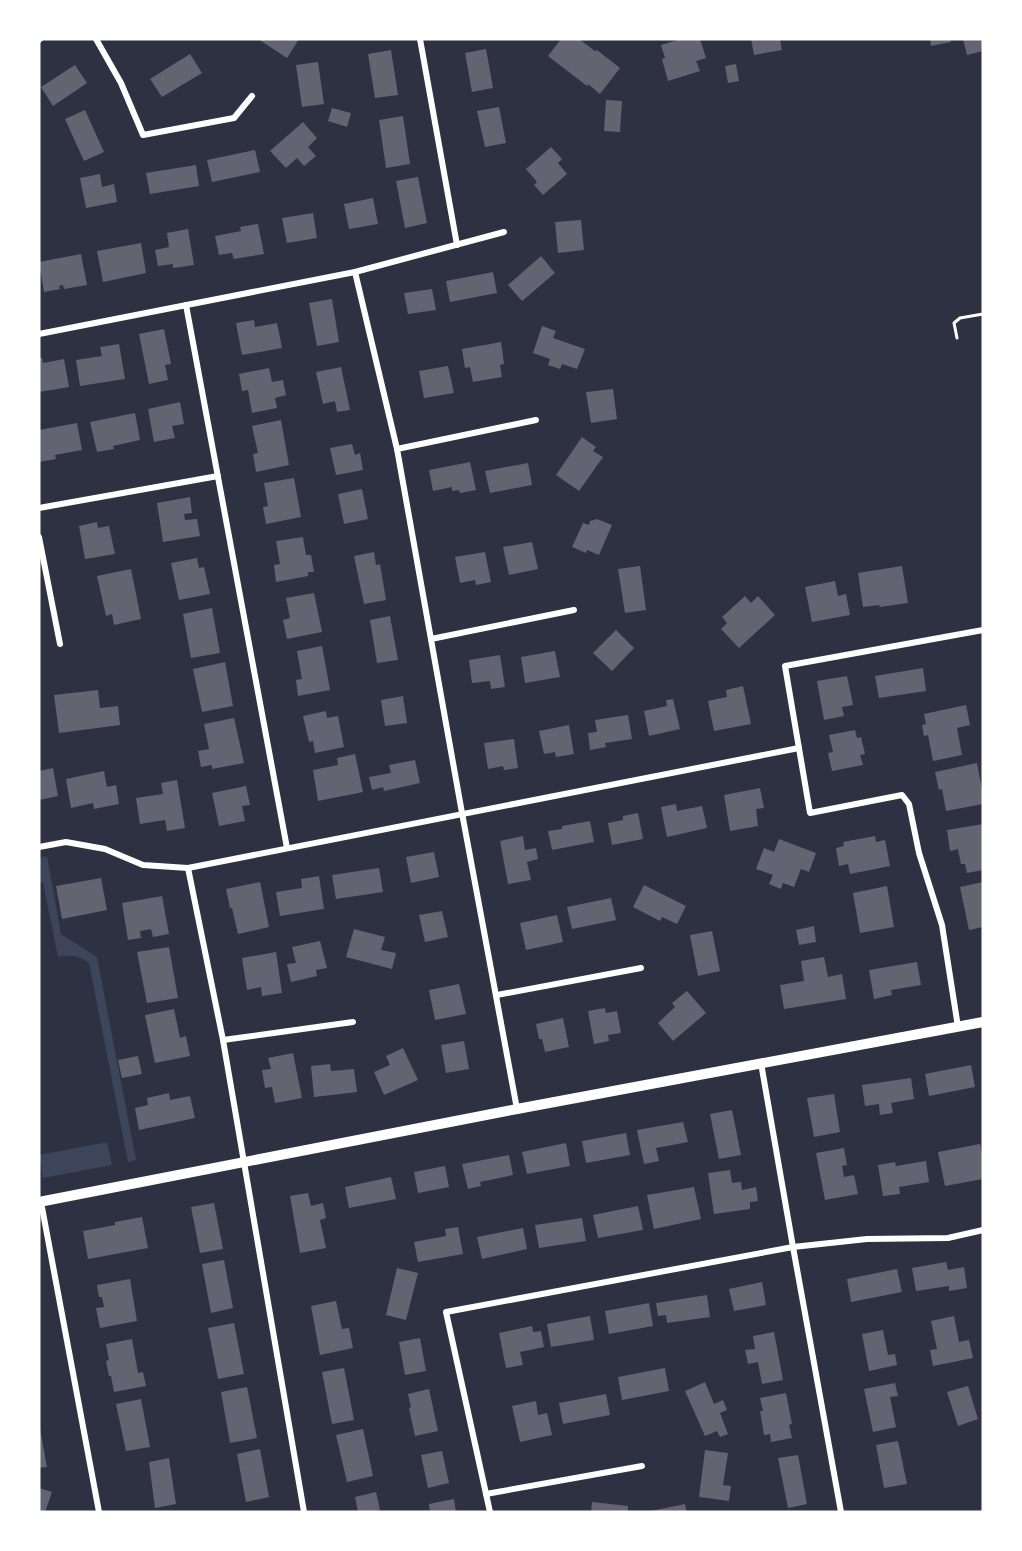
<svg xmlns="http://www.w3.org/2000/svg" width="1022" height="1551" font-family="'Source Sans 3',sans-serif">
<rect width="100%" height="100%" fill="#2d3142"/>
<g fill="#3c4559">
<path d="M47,856L61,934L97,957L136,1160L128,1162L89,963C79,956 71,954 58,957L43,882H39V858Z"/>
<polygon points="107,1142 112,1165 43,1178 39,1155"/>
</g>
<g fill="#626471">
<polygon points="258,39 299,39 287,58"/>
<polygon points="561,39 579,39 595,51 597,50 620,68 600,94 588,84 587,86 548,56"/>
<polygon points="681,39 700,39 706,58 696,61 700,71 668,81 662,59 665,58 661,45"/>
<polygon points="751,39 780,39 782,50 754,55"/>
<polygon points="930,39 950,39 951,42 931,46"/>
<polygon points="963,39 983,39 983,51 967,55"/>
<polygon points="486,49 493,88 472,92 465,53"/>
<polygon points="391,50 398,95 375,98 368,54"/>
<polygon points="190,54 202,73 162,97 150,79"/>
<polygon points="318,62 324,104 302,107 296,65"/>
<polygon points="736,64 739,81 728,83 725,66"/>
<polygon points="75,65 87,83 53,106 41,87"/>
<polygon points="606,100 622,101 620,132 604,131"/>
<polygon points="499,107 506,143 485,147 477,111"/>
<polygon points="332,108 351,113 347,127 328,121"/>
<polygon points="85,110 104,152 84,161 65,119"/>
<polygon points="403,116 410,164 386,168 379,120"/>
<polygon points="303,122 317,138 308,147 316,156 304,166 297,158 286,168 270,151"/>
<polygon points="551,147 562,159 558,163 567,174 543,195 534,185 537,182 526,169"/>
<polygon points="255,150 260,172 212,182 207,160"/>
<polygon points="196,165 199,186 150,194 146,173"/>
<polygon points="100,174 102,187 114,184 117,202 86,208 80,178"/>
<polygon points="418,177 427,223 405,228 396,181"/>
<polygon points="373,198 378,224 349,229 344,204"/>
<polygon points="313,213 317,238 287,243 282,218"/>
<polygon points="581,220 584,250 558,253 555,222"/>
<polygon points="258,224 264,254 234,259 232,253 219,255 215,236 241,231 240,227"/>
<polygon points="188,229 194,265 173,268 173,264 158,266 155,250 169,247 167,233"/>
<polygon points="141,243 146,273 103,282 97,251"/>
<polygon points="81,254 87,285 64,289 63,285 59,286 60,289 44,292 39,262"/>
<polygon points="541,256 555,273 522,301 508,285"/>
<polygon points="493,272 497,293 450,302 446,281"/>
<polygon points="432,289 436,310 408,314 404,293"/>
<polygon points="332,299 339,342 317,346 309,303"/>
<polygon points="254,320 255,327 277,323 282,348 242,355 236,323"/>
<polygon points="542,326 556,331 553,338 585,349 577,369 562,364 560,369 548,365 550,359 533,353"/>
<polygon points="164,329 171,364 165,365 168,380 149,384 139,334"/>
<polygon points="501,342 504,364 500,365 502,377 473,382 470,367 465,368 462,349"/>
<polygon points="119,344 125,379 80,386 76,360 102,356 100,347"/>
<polygon points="39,358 42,358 43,363 64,359 69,387 39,392"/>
<polygon points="448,366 454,393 424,398 419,371"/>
<polygon points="341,367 350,410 337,412 335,401 323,404 316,372"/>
<polygon points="269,368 272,382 283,380 286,395 275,398 277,408 252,413 248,390 242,391 239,374"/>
<polygon points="613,389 617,419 591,423 586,392"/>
<polygon points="180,402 184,424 172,426 175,438 154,442 148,409"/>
<polygon points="135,413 140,440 113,446 114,449 97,452 90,422"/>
<polygon points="281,420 289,465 256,472 253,454 258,453 252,426"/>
<polygon points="77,423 82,450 55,455 56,459 39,462 39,430"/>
<polygon points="582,437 596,447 593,451 603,457 579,491 556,475"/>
<polygon points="352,444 355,455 360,453 363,470 336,475 330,448"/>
<polygon points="470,462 476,490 460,493 459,490 452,491 452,487 433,491 429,470"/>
<polygon points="528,463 532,485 490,493 485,471"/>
<polygon points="294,478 301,517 266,524 263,507 268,506 264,483"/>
<polygon points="362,489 368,519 344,524 338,494"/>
<polygon points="190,497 192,513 184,514 185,520 197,519 200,536 163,542 157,503"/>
<polygon points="597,519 612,525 599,555 587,550 586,553 572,547 583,523 589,525 590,521"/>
<polygon points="97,522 98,528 109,526 115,554 85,559 79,526"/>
<polygon points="303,537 306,555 311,555 314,572 308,572 308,576 276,582 274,565 280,564 276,541"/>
<polygon points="532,542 538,569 509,575 503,547"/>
<polygon points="374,552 376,565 380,564 386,600 364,604 354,556"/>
<polygon points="485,552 491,582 476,585 475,580 460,583 455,557"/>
<polygon points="197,558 199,568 204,567 210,594 179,600 171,563"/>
<polygon points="640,566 646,610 625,613 618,569"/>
<polygon points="902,566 908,603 880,607 879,605 863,607 858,573"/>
<polygon points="131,569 141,619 114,625 112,614 106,616 97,576"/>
<polygon points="835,581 838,596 846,594 850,615 812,622 805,587"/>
<polygon points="314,593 322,632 287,639 283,620 290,618 286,598"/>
<polygon points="745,596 751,603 758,596 775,615 739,648 721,629 727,623 722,617"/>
<polygon points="212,608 220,653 191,658 183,614"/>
<polygon points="390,616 398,660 377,663 370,620"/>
<polygon points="616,630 634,648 612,671 593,653"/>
<polygon points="322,646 330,690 298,696 296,680 302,679 297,651"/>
<polygon points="555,651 560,677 525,683 521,657"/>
<polygon points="500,655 505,687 491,689 490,681 472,683 469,660"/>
<polygon points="225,662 233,706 202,712 193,669"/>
<polygon points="923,668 926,691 879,698 875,676"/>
<polygon points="847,676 853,705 842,707 844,716 824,720 817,681"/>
<polygon points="743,686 751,724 714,731 708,701 727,697 726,690"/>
<polygon points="98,690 100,708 118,706 120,725 59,733 54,695"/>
<polygon points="403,696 407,723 385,726 381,700"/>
<polygon points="673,699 680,729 649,736 644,711 667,706 666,700"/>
<polygon points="966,705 970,725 957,728 962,755 933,761 928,735 924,736 922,725 926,724 924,714"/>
<polygon points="326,711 327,718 338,716 344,747 315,753 313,741 309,742 303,716"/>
<polygon points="628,715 632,739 605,743 606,747 590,750 588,733 597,732 595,720"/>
<polygon points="234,718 244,763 212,769 212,765 201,767 198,751 209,749 204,724"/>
<polygon points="569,725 574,754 556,757 555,752 544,754 539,731"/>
<polygon points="855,730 857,738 861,737 865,754 860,755 863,765 832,771 828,753 833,752 829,735"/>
<polygon points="514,739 518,768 504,770 503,766 488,769 484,743"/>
<polygon points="355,754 363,792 318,801 313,770 338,765 337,758"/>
<polygon points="415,760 420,783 384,791 383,787 372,790 369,777 391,773 389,765"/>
<polygon points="977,763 983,795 983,804 946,811 942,789 939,790 935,772"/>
<polygon points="53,768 58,796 39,800 39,771"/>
<polygon points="104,771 107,787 116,785 119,804 94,809 93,803 71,808 66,779"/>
<polygon points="177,780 185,828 167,831 165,820 140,824 136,798 163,794 161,783"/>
<polygon points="246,786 250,805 242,806 245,821 219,826 212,793"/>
<polygon points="760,788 764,808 756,809 758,826 730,831 724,795"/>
<polygon points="676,804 677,811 702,806 707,828 667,837 661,807"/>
<polygon points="638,813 643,839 612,845 608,823 623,820 623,816"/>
<polygon points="590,821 594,842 552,850 548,831 562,829 562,826"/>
<polygon points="983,824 983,870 967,873 965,864 961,864 958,849 950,851 947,830"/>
<polygon points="523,836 525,850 536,848 538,859 527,862 531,880 508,884 500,841"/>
<polygon points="875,836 876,842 885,840 890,866 850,874 848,864 839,866 836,848 844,846 843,842"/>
<polygon points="779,839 816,853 809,872 801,869 794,887 783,883 781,889 769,884 773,875 756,869 764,848 774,852"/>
<polygon points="434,852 439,877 411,883 406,857"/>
<polygon points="379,868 383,892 336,899 332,875"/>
<polygon points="319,876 324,909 280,916 276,892 302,888 301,879"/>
<polygon points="101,878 107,910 62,919 56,886"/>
<polygon points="260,882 269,927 238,934 232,908 230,908 226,889"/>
<polygon points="983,882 983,927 969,930 960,887"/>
<polygon points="644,885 686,906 677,924 662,917 660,921 633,907"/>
<polygon points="887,886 894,927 860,933 853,893"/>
<polygon points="162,896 169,934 153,937 151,929 140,931 141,938 128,940 122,903"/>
<polygon points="611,898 616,920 572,929 567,907"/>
<polygon points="442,911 448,937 425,942 419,915"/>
<polygon points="557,915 563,942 526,950 520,923"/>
<polygon points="814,926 816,942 799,945 796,930"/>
<polygon points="354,929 385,937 381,950 396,953 392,969 346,957"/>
<polygon points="712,931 720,971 698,976 690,935"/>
<polygon points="320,941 327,968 316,970 317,976 291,982 287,964 296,963 292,947"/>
<polygon points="169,947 178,998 147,1003 137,952"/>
<polygon points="276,952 282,993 262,996 261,987 247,990 242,958"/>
<polygon points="824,957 828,977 842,974 846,999 784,1009 780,985 804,981 801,961"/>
<polygon points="917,962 921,985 891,990 892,995 874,999 869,970"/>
<polygon points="459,984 466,1014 435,1020 429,990"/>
<polygon points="687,991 706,1013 673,1041 658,1023 675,1007 672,1003"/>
<polygon points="605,1008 606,1013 617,1011 621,1033 608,1035 609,1041 594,1044 588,1011"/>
<polygon points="174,1009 180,1038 186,1036 190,1056 155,1063 145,1015"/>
<polygon points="563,1018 569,1047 545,1052 542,1039 539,1039 536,1024"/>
<polygon points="464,1041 469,1069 446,1073 441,1045"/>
<polygon points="403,1048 418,1080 384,1095 374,1072 390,1065 386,1056"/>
<polygon points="293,1053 302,1098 275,1103 272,1087 265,1088 262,1070 271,1069 268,1058"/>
<polygon points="138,1056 142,1074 122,1078 118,1060"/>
<polygon points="330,1064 331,1071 354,1069 357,1092 314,1097 311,1066"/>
<polygon points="971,1065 975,1087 929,1096 925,1074"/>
<polygon points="911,1078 914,1099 891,1103 893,1113 880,1115 879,1104 865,1106 862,1085"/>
<polygon points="169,1093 170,1100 190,1096 195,1118 139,1130 135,1108 148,1105 147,1098"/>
<polygon points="834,1094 840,1132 814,1137 807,1098"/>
<polygon points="732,1110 741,1155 719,1159 710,1114"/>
<polygon points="683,1122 688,1142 656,1148 659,1161 644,1164 637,1130"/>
<polygon points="626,1133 630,1155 586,1163 582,1141"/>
<polygon points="566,1143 570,1166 527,1174 522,1152"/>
<polygon points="980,1144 983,1157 983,1179 945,1186 938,1152"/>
<polygon points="844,1148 847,1165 842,1166 844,1177 854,1175 858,1194 825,1200 816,1153"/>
<polygon points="509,1155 513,1175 480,1182 481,1186 468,1189 462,1164"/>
<polygon points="926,1161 929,1182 899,1187 900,1194 883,1196 878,1165 895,1162 896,1166"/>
<polygon points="445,1166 449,1187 418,1193 414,1172"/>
<polygon points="730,1170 732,1183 741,1182 742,1190 756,1187 758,1201 750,1202 750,1209 714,1214 708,1173"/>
<polygon points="391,1177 396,1199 349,1208 345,1187"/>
<polygon points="694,1187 701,1219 654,1229 647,1195"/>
<polygon points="308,1193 311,1206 323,1203 326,1218 320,1220 326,1248 300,1253 290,1196"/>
<polygon points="214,1203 223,1249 200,1253 191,1207"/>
<polygon points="638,1206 643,1230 598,1238 593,1215"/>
<polygon points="142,1217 148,1248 88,1259 83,1231 115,1225 115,1222"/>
<polygon points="582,1218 586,1241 539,1248 535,1225"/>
<polygon points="458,1227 463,1254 418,1262 414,1242 446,1236 445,1229"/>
<polygon points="523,1228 527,1249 482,1259 477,1237"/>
<polygon points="224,1260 233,1308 211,1313 202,1264"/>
<polygon points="946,1262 948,1270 964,1267 967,1288 949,1291 949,1286 916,1291 912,1268"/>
<polygon points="397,1268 418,1273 406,1320 386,1315"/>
<polygon points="897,1269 902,1292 851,1302 847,1279"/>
<polygon points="130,1279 137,1321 100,1328 96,1308 104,1307 102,1297 99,1297 97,1285"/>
<polygon points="762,1282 766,1305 734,1311 729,1289"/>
<polygon points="707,1295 710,1317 667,1323 666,1315 658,1316 656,1303"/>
<polygon points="336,1301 342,1329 349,1328 353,1348 320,1355 311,1306"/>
<polygon points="649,1303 653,1326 609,1334 605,1311"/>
<polygon points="590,1316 594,1340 551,1347 547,1324"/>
<polygon points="954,1316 959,1342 969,1340 973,1358 933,1366 930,1350 937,1349 931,1321"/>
<polygon points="234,1323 244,1374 218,1379 208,1328"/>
<polygon points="532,1326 533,1332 541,1331 544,1347 520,1352 523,1365 506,1368 499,1333"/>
<polygon points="883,1330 888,1355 895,1354 897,1365 869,1371 862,1334"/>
<polygon points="774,1332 783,1380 762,1384 758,1362 748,1364 745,1350 755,1349 753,1336"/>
<polygon points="420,1338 426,1371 405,1375 399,1342"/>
<polygon points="132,1339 138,1373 143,1372 146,1386 114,1392 111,1376 109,1376 106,1361 109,1360 106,1344"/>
<polygon points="344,1368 354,1420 332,1424 322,1372"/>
<polygon points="665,1368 669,1391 622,1400 618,1377"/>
<polygon points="705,1382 714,1404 723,1400 727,1410 720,1413 728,1434 720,1437 717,1431 705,1436 685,1391"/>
<polygon points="895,1383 898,1396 890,1397 896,1427 873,1432 864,1389"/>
<polygon points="968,1386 978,1419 958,1426 947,1392"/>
<polygon points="247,1387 257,1438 230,1443 221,1392"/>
<polygon points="429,1389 438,1431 415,1436 409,1408 411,1407 408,1394"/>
<polygon points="786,1393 792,1424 789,1425 792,1438 771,1442 770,1434 764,1435 760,1411 763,1411 760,1398"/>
<polygon points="606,1394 610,1415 563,1424 559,1403"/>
<polygon points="141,1399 150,1447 126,1451 116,1404"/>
<polygon points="536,1401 538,1415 547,1413 552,1435 520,1442 512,1406"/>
<polygon points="39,1429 40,1429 47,1467 39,1468"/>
<polygon points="363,1429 373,1476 347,1482 336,1435"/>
<polygon points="898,1441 907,1484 884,1488 876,1445"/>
<polygon points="260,1449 269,1497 246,1502 237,1454"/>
<polygon points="705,1450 728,1453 723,1485 731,1486 729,1501 699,1497"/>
<polygon points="442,1451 449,1483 428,1488 421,1455"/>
<polygon points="798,1455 807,1504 788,1508 778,1458"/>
<polygon points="169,1458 176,1504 155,1508 149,1462"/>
<polygon points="39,1488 52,1492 45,1512 39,1512"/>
<polygon points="376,1492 380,1510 374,1511 374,1512 358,1512 355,1497"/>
<polygon points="454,1499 456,1512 430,1512 429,1504"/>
<polygon points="592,1502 628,1506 628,1512 591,1512"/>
<polygon points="685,1504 687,1512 651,1512 651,1511"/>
</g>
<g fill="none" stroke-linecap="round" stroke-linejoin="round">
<polyline stroke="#fff" stroke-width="3" points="957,338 954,323 960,318 983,314"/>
<g stroke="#fff" stroke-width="6">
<polyline points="96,39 121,83 143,135 234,118 252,96"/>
<polyline points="420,39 457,245"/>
<polyline points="39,40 40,39"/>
<polyline points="355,272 397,449 462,813 517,1109"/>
<polyline points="186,305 287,848"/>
<polyline points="39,334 355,272 504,232"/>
<polyline points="397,449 536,420"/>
<polyline points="39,508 218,476"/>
<polyline points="39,537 60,644"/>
<polyline points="431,639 574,610"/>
<polyline points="39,847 66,842 105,849 143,865 188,868 799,748"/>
<polyline points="188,868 223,1040 304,1512"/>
<polyline points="497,995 641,968"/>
<polyline points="958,1027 942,925 919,853 909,804 902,795 810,813 785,666 983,630"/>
<polyline points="223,1040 353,1022"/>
<polyline points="761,1063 793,1247 841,1512"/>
<polyline points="41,1202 99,1512"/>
<polyline points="486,1494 642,1466"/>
<polyline points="490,1512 446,1312 793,1247 867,1239 948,1238 983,1230"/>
</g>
<polyline stroke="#fff" stroke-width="10" points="39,1202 517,1109 983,1022"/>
</g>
<rect width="1022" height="1551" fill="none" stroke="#ffffff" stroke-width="81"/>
</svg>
